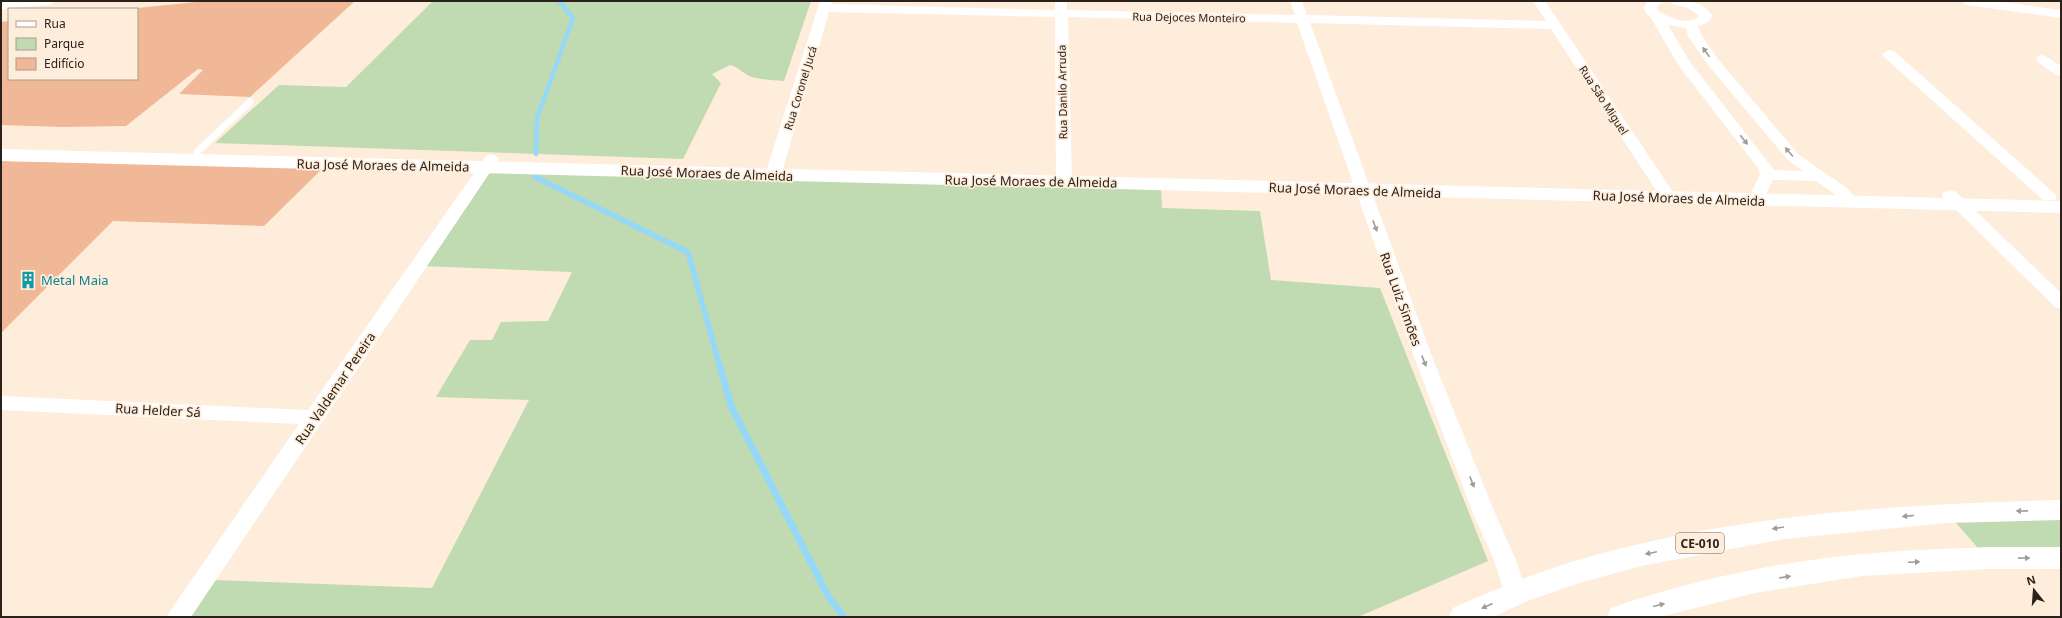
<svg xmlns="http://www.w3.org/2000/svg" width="2062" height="618" font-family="'Noto Sans',sans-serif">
<rect width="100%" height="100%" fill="#ffeddc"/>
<g fill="#c0dab2">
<path d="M433,1H811L784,81C773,80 760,80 749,76C743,73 738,67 730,65L712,74L721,83L683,159L215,143L279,85L346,87Z"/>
<polygon points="486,169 1161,189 1162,208 1260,211 1271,280 1380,288 1488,561 1358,617 188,617 213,580 432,588 529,400 436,397 470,340 492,340 501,322 548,321 572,272 422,266"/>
<polygon points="2061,510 2061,558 1987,558 1947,513"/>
</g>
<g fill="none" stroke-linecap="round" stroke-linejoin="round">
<polyline stroke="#96d8f7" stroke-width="4.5" points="536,154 537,118 573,18 559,1"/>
<polyline stroke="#96d8f7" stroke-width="5.5" points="535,173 535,177 688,252 720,367"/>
<polyline stroke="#96d8f7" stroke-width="7" points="720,366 731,406 828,596 844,617"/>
</g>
<g fill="#f0b897">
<polygon points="206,1 355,1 250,97 179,94 203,70 198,69 126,126 63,127 1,125 1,22 9,21 9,79 137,79 137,8"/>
<polygon points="1,161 324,167 264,226 113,221 1,333"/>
</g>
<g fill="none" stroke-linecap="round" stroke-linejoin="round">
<g stroke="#fff" stroke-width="7">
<polyline points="1,6 50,1"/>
<polyline points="197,152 250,102"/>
</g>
<g fill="#fff" fill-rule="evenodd">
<polygon points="820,1 832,1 831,4 1055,10 1055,1 1067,1 1067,10 1295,15 1290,1 1302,1 1307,15 1546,21 1533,1 1545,1 1677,198 1675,201 1663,201 1551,29 1310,23 1431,354 1494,511 1516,560 1527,594 1523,601 1515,604 1507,601 1494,560 1472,511 1413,354 1297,23 1068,17 1072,182 1070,185 1058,185 1056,182 1055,17 829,12 781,175 779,178 767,178 765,175"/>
<path d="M1648,1H1665L1657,6V10C1668,18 1689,26 1699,16L1688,8L1672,4L1670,1C1686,1 1702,0 1712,15C1711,23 1705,24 1698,26L1702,36L1718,59L1798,154L1848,189L1860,203L1858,206H1846L1836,195L1816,181L1773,180L1766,194H1754L1752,191L1760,175L1758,168L1679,66L1651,18L1645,12L1644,7ZM1668,25L1686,28L1688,36L1708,65L1788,160L1803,171L1774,170L1690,62Z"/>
<polygon points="1961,1 1994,1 2061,10 2061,18 1967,5"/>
<polygon points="1889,50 1894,51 2055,194 2057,197 2055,200 2043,200 1884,57 1882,54"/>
<polygon points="2043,55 2061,66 2061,76 2056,75 2038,62 2036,59 2038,56"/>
<polygon points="491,154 496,156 499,159 191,617 166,617 299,424 1,410 1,396 308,410 486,156"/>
<polygon points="1950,190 1956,192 2061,293 2061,309 2055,307 1944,198 1942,195 1944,192"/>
</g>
<polygon fill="#fff" fill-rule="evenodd" points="1,149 2061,201 2061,213 1,161"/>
<g fill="#fff" fill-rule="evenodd">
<path d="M2061,500V520L1947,523L1784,539L1641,566L1579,583L1525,602L1493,617H1449L1453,608C1494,590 1535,573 1578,560C1735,514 1899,504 2061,500Z"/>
<path d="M1987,547H2061V569H1987L1862,576L1755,593L1660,617H1607L1611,608C1688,581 1781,561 1863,554C1904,550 1946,549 1987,547Z"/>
</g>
</g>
<defs><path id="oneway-solid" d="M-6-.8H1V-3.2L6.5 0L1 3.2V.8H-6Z"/></defs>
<g fill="#9f9c98">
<use href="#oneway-solid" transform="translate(1706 52) rotate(-125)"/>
<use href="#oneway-solid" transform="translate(1744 140) rotate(51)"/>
<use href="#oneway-solid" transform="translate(1789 152) rotate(-131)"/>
<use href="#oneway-solid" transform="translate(1375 226) rotate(70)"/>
<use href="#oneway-solid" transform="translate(1424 361) rotate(69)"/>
<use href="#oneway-solid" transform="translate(1472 482) rotate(69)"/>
<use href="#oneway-solid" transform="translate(2022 511) rotate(179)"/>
<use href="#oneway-solid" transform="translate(1908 516) rotate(175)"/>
<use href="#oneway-solid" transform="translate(1778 528) rotate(171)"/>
<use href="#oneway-solid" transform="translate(1651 553) rotate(168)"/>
<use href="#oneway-solid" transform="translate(2024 558) rotate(-1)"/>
<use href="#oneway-solid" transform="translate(1914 562) rotate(-3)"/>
<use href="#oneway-solid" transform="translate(1785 577) rotate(-9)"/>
<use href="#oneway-solid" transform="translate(1659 605) rotate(-14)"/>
<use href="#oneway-solid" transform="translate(1487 606) rotate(156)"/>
</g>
<defs>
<g id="building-bare" transform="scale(1.38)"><path d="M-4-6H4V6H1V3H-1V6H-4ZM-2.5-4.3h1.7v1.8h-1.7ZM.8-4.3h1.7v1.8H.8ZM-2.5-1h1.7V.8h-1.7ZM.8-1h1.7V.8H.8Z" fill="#0f9aa8" stroke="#ffeddc" stroke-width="2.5" paint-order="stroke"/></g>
</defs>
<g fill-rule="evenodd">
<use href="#building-bare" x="28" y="280"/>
</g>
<g text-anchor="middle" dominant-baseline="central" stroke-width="3.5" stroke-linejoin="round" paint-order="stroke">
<g font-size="11" fill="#2a221a" stroke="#ffeddc">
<text transform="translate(1189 17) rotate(1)">Rua Dejoces Monteiro</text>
<text transform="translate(800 88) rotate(-73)">Rua Coronel Jucá</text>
<text transform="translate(1062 92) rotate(-91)">Rua Danilo Arruda</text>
<text transform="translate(1604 100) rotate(57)">Rua São Miguel</text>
</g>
<rect fill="#ffeddc" stroke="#6a5f54" stroke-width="1" x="1676" y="533" width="48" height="20" rx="3"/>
<g font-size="12" font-weight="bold" fill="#2a221a">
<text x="1700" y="543">CE-010</text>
</g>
<g font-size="13" fill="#2a221a" stroke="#ffeddc">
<text transform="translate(383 165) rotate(1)">Rua José Moraes de Almeida</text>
<text transform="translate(707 173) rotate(2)">Rua José Moraes de Almeida</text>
<text transform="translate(1031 181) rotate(1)">Rua José Moraes de Almeida</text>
<text transform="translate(1355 190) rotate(2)">Rua José Moraes de Almeida</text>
<text transform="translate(1679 198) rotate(2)">Rua José Moraes de Almeida</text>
<text transform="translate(1401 299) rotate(70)">Rua Luiz Simões</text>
<text transform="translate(335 388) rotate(-56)">Rua Valdemar Pereira</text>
<text transform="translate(158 410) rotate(3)">Rua Helder Sá</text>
</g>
<g font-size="13" fill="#0d838f" stroke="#ffeddc" text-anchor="start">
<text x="41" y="280">Metal Maia</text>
</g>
</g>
<rect width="2062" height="618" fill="none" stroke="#2a221a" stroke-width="4"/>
<rect x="8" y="8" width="130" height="72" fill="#ffeddc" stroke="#aa9c8e"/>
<rect x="16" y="21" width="20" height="6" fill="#ffffff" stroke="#aa9c8e"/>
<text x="44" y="28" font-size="12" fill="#2a221a">Rua</text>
<rect x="16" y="38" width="20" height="12" fill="#c0dab2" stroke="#aa9c8e"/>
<text x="44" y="48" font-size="12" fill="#2a221a">Parque</text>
<rect x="16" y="58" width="20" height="12" fill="#f0b897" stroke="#aa9c8e"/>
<text x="44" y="68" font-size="12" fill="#2a221a">Edifício</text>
<g transform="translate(2034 590) rotate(343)" stroke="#ffeddc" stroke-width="3" paint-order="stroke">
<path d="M0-3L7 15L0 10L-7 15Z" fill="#2a221a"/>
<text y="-6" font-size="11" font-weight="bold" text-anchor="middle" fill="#2a221a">N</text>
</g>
</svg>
